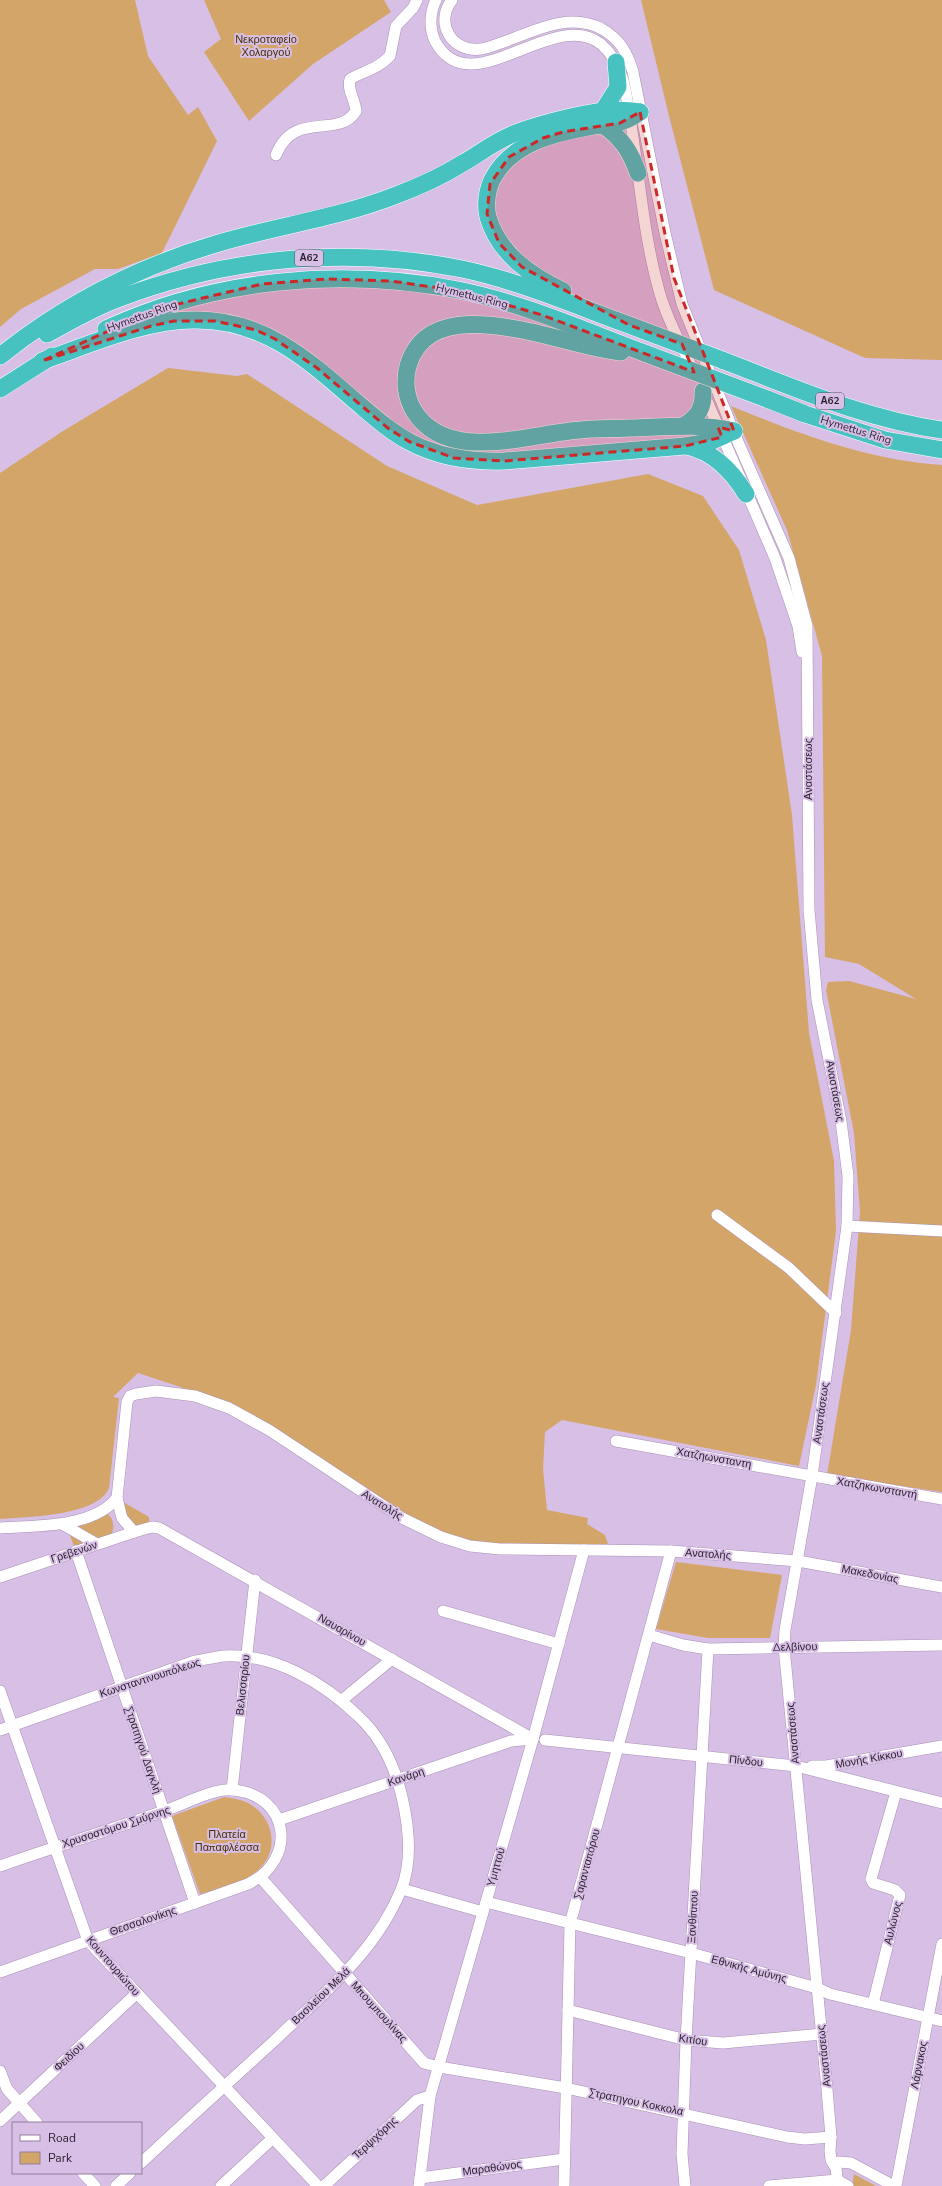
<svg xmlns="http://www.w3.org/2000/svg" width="942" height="2186" font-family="'Nunito Sans',sans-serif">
<rect width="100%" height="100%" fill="#d8bfe5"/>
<g fill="#d3a568">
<polygon points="0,0 135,0 148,56 188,115 198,107 217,141 162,253 118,269 95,269 21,309 0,327"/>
<polygon points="204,0 384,0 391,12 313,64 249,121 204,52 221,39"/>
<polygon points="641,0 942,0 942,360 865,358 714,290 669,116"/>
<path d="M168,368L237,376L247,374L387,466L477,505L648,474L703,496L739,550L766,640L792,815L809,1033L834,1161L836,1231L816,1385L799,1466L562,1420L545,1432L543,1469L547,1510L588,1518L587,1524L605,1535L608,1544L502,1546L449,1536L403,1514L271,1426L235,1405L138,1373L113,1397L119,1398L109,1488C98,1516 26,1517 0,1519V473L63,431Z"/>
<path d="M731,406C799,434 868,460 942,465V1492L827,1475L851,1330L860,1212L854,1133L826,990L828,982L849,981L916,999L859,964L825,957L822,656L787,530Z"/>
<polygon points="123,1502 149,1517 149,1523 137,1527 126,1518"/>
<path d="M105,1512C114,1518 115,1526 111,1536L95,1540L74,1527Z"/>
<polygon points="69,1533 87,1544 75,1549"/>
<polygon points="676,1562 782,1575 770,1638 708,1638 656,1629"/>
<path d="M224,1797C232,1798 240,1799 248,1803C272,1815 280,1847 261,1867C247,1883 220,1888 200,1894L172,1816Z"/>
<polygon points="854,2174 876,2186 852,2186"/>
</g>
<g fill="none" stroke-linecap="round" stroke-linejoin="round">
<g stroke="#a991b5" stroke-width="12">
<g id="minor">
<path d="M436,0C430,12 429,28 435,41C470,107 553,6 601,44C611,53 618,64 622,77C627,92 628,109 631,124C640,181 644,239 660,294C668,322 683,348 695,374"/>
<path d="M452,0C434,23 452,53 481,49C489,48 497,44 504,42C537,30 569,12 602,29C620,39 628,54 633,72L665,233L682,304L738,442L789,558L807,626L809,910L817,1000L841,1121L848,1176L847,1226L812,1476L785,1630L784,1647L827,2089L831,2137L830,2151L831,2160L836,2168L838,2186"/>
<path d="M276,155C294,109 338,140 356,111C355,99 347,91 350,79C366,70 376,70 390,56L396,26L413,8L417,0"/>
<polyline points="704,394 775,558 798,626 802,652"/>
<polyline points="717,1215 789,1268 836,1313"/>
<polyline points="847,1226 942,1231"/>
<polyline points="616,1441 942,1499"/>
<polyline points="62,1524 97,1544"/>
<path d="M0,1528C35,1526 93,1528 117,1498"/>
<polyline points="134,1532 122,1518 117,1498 127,1402 130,1396 136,1394 156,1391 195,1396 229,1408 269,1430 402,1518 441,1537 470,1546 500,1549 671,1551 798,1561 942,1587"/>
<polyline points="76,1551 195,1903"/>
<polyline points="0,1577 134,1532 152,1527 159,1528 533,1739"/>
<polyline points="443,1611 559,1644"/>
<polyline points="649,1635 683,1645 708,1649 942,1645"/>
<polyline points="0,1691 88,1941 318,2186"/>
<polyline points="342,1700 392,1659"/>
<path d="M0,1730L195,1661C204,1660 214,1657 224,1656C274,1653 324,1683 358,1716C382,1738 395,1767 402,1797C409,1827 413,1861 401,1890C375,1953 322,1995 274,2041C229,2082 185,2122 141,2163"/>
<polyline points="545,1740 796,1766 942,1803"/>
<polyline points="812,1766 826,1766 942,1746"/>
<polyline points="232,1790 255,1580"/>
<polyline points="279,1820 511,1741 533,1739"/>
<path d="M0,1866C54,1847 110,1830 164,1811C183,1805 213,1788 233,1790C290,1795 298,1860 248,1884L0,1972"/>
<polyline points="261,1878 424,2063 439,2067 566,2088 787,2137 805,2139 831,2137"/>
<polyline points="402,1889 483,1912"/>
<polyline points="486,1902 691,1953 817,1988 830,1994 942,2021"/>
<polyline points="873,2004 900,1895 895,1890 873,1883 871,1879 896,1792"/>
<polyline points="568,2010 686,2040 723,2043 822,2034"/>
<polyline points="0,2071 7,2089 37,2123"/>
<polyline points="0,2121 137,1993"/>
<polyline points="838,2162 851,2163 894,2186"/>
<polyline points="83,2173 95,2186"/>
<polyline points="420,2178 564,2159"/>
<polyline points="837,2180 848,2186"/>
<polyline points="116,2186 130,2173"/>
<polyline points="221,2186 273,2138"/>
<polyline points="324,2186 417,2100 430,2096"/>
<polyline points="419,2186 430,2096 533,1739 584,1550"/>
<polyline points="564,2186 570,1924 671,1551"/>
<polyline points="685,2186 682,2154 686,2040 708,1649"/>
<polyline points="769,2186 837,2180"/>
<polyline points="896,2186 942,1944"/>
</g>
</g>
<g stroke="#fff" stroke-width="18">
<g id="highway">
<polyline points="604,109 618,87 616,62"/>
<path d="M604,126C622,138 631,153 638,173"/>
<path d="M563,291C530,275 499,254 488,217C485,205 487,189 493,178C511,144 553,133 588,127C611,123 620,126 640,112"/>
<path d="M106,329C214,279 341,267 458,290C523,303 585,331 647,354"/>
<path d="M47,334C71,321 95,307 120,298C229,257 348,246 462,269C519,281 574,305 629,325"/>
<path d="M621,352C566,348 432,284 408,366C404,381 406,398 414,411C447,465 531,433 581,430C597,428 614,429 630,428C665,427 699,423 734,431"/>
<path d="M0,356C64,305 140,266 219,243C277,226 337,218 394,196C418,187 441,177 463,163C479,154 494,142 511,135C532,126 553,121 575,116C598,111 616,108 640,112"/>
<path d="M722,360C795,388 865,419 942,430"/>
<path d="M42,361C89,345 144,320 194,320C262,319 306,358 354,400C372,415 389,431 410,442C440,458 471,462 504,461L685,446L710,442L734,431"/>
<polyline points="0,389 52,356"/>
<polyline points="767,399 805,414 885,440 942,450"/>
<path d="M683,426C698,418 704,407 703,391"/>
<path d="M687,446C714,452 732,471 746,494"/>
</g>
</g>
<use href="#minor" stroke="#fff" stroke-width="11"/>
<use href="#highway" stroke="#47c2c1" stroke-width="17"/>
<g stroke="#fff" stroke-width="18" stroke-linecap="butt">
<g id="highway-bridge">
<polyline points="629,325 722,360"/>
<polyline points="647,354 767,399"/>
</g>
</g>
<use href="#highway-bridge" stroke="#47c2c1" stroke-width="17"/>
</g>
<path fill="#cd2828" fill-opacity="0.2" stroke="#cd2828" stroke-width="3" stroke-dasharray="8 5" stroke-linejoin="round" d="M640,112L674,278L734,431L718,427L722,437L685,446L504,461L454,458L410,442L389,429L317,368L275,339L256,330L215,321H174L151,326L42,361L157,309L262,284L327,279L391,281L459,291L542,315L694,372L682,344L629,325L522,267L499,243L487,214L490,184L509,157L543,138L563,132L620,123Z"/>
<g text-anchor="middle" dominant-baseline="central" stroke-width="4" stroke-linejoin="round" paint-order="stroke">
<g fill="#d8bfe5" stroke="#5e4f65" stroke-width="1">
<rect x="295" y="250" width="28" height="16" rx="3"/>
<rect x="816" y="393" width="28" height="16" rx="3"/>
</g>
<g font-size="10" font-weight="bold" fill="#291f2e">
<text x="309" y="258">Α62</text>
<text x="830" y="401">Α62</text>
</g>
<g font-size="11" fill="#482f06" stroke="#d8bfe5">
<text x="266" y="39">Νεκροταφείο<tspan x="266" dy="13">Χολαργού</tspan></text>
<text x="227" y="1834">Πλατεία<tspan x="227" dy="13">Παπαφλέσσα</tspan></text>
</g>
<g font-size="11" fill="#291f2e" stroke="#d8bfe5">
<text transform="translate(472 296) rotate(14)">Hymettus Ring</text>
<text transform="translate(142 316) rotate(-20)">Hymettus Ring</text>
<text transform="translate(856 430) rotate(17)">Hymettus Ring</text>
<text transform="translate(808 769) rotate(-90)">Αναστάσεως</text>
<text transform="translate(835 1091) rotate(80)">Αναστάσεως</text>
<text transform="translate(821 1413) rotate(-82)">Αναστάσεως</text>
<text transform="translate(714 1458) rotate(10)">Χατζηωνσταντη</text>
<text transform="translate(877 1488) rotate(10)">Χατζηκωνσταντή</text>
<text transform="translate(382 1505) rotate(32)">Ανατολής</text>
<text transform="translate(74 1552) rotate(-18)">Γρεβενών</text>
<text transform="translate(708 1554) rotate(4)">Ανατολής</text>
<text transform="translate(870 1574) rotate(11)">Μακεδονίας</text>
<text transform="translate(342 1630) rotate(30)">Ναυαρίνου</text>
<text transform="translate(795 1647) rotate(-1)">Δελβίνου</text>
<text transform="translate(150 1678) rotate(-18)">Κωνσταντινουπόλεως</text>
<text transform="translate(243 1685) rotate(-84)">Βελισσαρίου</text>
<text transform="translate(793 1733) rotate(-95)">Αναστάσεως</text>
<text transform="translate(143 1750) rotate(71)">Στρατηγού Δαγκλή</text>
<text transform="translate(869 1759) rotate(-10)">Μονής Κίκκου</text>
<text transform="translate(746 1761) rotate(6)">Πίνδου</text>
<text transform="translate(406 1777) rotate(-19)">Κανάρη</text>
<text transform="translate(116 1827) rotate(-18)">Χρυσοστόμου Σμύρνης</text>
<text transform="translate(587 1864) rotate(-75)">Σαρανταπόρου</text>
<text transform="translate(496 1867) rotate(-74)">Υμηττού</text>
<text transform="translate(693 1917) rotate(-87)">Ξανθίππου</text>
<text transform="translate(143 1921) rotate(-19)">Θεσσαλονίκης</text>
<text transform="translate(893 1923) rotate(-76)">Αυλώνος</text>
<text transform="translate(113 1966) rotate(49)">Κουντουριώτου</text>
<text transform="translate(749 1969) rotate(15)">Εθνικής Αμύνης</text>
<text transform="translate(321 1996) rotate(-44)">Βασιλείου Μελά</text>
<text transform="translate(379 2012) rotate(48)">Μπουμπουλίνας</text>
<text transform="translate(693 2040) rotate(8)">Κιτίου</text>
<text transform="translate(824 2056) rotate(-96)">Αναστάσεως</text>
<text transform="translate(69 2057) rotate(-43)">Φειδίου</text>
<text transform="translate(919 2065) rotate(-79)">Λάρνακος</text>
<text transform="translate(636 2102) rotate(12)">Στρατηγου Κοκκολα</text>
<text transform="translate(375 2138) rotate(-43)">Τερψιχόρης</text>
<text transform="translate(492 2168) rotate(-8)">Μαραθώνος</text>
</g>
</g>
<rect x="12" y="2122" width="130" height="52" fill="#d8bfe5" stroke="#927f9c"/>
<rect x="20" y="2135" width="20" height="6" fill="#ffffff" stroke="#927f9c"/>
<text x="48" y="2142" font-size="12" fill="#291f2e">Road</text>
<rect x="20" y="2152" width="20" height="12" fill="#d3a568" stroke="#927f9c"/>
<text x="48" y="2162" font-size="12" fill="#291f2e">Park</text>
</svg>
